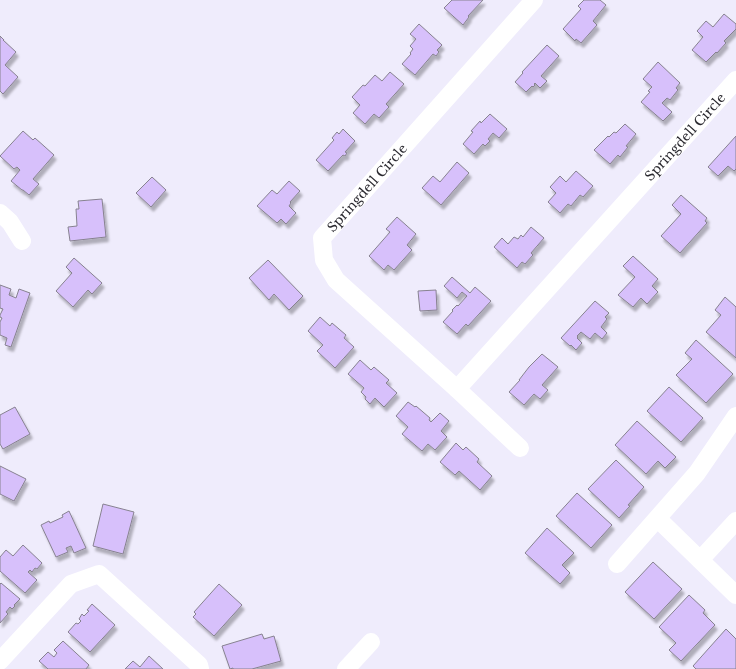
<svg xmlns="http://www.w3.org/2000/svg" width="736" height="669" font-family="'Libre Baskerville',serif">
<defs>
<filter id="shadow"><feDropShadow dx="2.5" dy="4.5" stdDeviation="1" flood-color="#0004"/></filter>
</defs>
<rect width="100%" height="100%" fill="#efecfc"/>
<g fill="#d7c0fb" stroke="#878290" filter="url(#shadow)">
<polygon points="452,0 483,0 468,16 469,17 463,25 444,8"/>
<polygon points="584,0 600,0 606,5 593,21 597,25 581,43 576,39 575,41 563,29 581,9 578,6"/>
<polygon points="724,14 736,24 736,29 724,41 726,43 717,53 716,52 706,62 692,50 703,37 697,31 706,21 713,27"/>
<polygon points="419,24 442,45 437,50 439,52 436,56 433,54 415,75 402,64 411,54 410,53 413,49 410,46 416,39 410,34"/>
<polygon points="0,36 4,40 3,40 16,52 5,65 18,77 3,94 0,91"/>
<polygon points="547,45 559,56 541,76 547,81 540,88 535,83 534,84 535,85 533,87 532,86 526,92 515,82 523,73 522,72"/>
<polygon points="658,62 680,83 676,88 678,90 670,100 667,98 662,103 672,112 663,121 641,102 650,92 648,91 652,87 643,79"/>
<polygon points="390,72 404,84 386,104 389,107 379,118 374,114 365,124 353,113 360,105 352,97 363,85 365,86 375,75 382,81"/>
<polygon points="490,114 507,129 499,138 493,133 488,139 490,141 485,146 483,144 474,154 463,144 473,132 471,131 480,121 481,123"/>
<polygon points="625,124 636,134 626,146 628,147 620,157 618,155 610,164 594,150 608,136 609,137 614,132 616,133"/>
<polygon points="343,129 355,141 345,152 347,153 345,156 343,155 328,171 316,160 334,140 332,138 337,132 339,134"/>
<polygon points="23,131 33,140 35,138 54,155 33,179 39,184 29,195 23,190 22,190 11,181 20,170 17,167 14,169 0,156"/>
<polygon points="736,136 736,169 734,171 728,166 718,176 708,167"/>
<polygon points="457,162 469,173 441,205 422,188 433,176 440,182"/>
<polygon points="576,171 593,186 583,197 580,195 571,206 568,204 560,213 548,202 556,193 550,187 560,176 566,182"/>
<polygon points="152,177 166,190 151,207 136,193"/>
<polygon points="289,181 300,191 290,202 291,203 289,206 296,213 286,224 281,219 277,223 257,206 272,190 277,194"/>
<polygon points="681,195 707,218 705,221 707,223 680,253 661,236 681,214 672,205"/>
<polygon points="102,199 106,237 70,241 68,227 77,226 76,209 79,209 78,201"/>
<polygon points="397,217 416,234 407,245 412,250 394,270 388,265 384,270 369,256 390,232 386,229"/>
<polygon points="531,227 544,238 531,253 533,255 525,264 522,262 517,268 494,247 502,238 508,244 514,237 518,239 521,235 523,237"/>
<polygon points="633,256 658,279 652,286 658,292 647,304 641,298 633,307 618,295 635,277 623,266"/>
<polygon points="74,258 102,283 92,294 88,290 73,307 56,291 72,273 66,267"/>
<polygon points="268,260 303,296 289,310 274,294 269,300 249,278"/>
<polygon points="452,277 470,293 475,287 491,301 468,326 466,324 457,334 443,322 453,311 452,310 457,305 458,306 467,296 462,292 457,298 444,286"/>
<polygon points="0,285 11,289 9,295 16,298 19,289 30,293 11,347 5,345 7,338 0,335 0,322 2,318 0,317 0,315 3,309 0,308"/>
<polygon points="436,290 437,310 420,311 418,291"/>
<polygon points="725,297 736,307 736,358 706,332 721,315 715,310"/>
<polygon points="595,301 609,313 605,317 607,319 601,327 607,333 602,339 595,333 590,339 581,332 577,336 578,337 577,338 582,343 576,350 571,345 570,346 561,338"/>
<polygon points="320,317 330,326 332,323 346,335 344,338 354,347 335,368 317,351 323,345 308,331"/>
<polygon points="696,340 733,374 706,403 676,375 692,359 685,353"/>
<polygon points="542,354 558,367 542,385 548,390 540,399 534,394 524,405 509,392 520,380 519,380 529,367"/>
<polygon points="360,360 371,370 374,367 389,380 386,383 397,393 384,407 375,398 370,404 365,399 366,397 361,392 364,388 348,374"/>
<polygon points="669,387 703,418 681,442 647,411"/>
<polygon points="408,402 415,407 416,406 430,418 429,420 431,422 440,413 449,421 441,431 447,437 435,450 428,444 422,451 402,434 408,427 396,416"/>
<polygon points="15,407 30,434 3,449 0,444 0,415"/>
<polygon points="637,421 676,457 665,468 658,461 646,474 615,445"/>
<polygon points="456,443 463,450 466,447 479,459 477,462 492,476 480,490 459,471 455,475 440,462"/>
<polygon points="616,460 644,487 628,505 630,506 619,518 588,489"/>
<polygon points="0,466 26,479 14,501 0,494"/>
<polygon points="577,493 612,525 591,548 556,516"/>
<polygon points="103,504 134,512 123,554 93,546"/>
<polygon points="69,511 86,548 74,553 71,546 66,548 68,552 56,557 41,525 49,521 50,523 63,517 62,515"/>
<polygon points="547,528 574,553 562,565 570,573 560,584 525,553"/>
<polygon points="23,545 42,563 37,569 35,568 32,572 30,570 28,572 37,580 25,593 0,571 0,557 6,550 13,556"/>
<polygon points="653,562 682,589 654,619 625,592"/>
<polygon points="1,583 20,599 14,605 15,606 12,609 10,607 6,612 8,614 0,623 0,584"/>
<polygon points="219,584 242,605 214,636 193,617 196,614 194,612"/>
<polygon points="689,595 705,610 703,613 715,625 681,661 669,650 676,643 659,627"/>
<polygon points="92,604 115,625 90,652 68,632 76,623 78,624 81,621 79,619 82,614 84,616 89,611 87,610"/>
<polygon points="726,629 736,639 736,669 696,669 693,666"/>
<polygon points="262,634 264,639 274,636 281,661 252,669 233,669 233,668 230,669 222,646"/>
<polygon points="63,641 89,665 86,669 48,669 39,661 48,652 54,657 57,653 54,650"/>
<polygon points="149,656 163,669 125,669 133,661 140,667"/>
</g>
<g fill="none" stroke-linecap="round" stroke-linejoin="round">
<g stroke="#fff" stroke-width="18">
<polyline points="0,213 10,222 22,241"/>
<path id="s1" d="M457,389L736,80"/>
<path id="s2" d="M520,448L457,389L336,280L324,260L322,238L534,0"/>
<polyline points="658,519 736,595"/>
<polyline points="700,560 736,521"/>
<polyline points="617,564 697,473 736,416"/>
<polyline points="0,661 71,584 99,574 199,665 200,669"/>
<polyline points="346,669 371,642"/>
</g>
</g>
<g text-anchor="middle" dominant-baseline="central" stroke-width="3.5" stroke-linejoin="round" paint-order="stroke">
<g font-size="13" fill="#2b2a30" stroke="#fff">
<text stroke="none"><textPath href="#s1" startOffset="340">Springdell Circle</textPath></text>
<text stroke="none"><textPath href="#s2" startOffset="362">Springdell Circle</textPath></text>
</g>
</g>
</svg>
